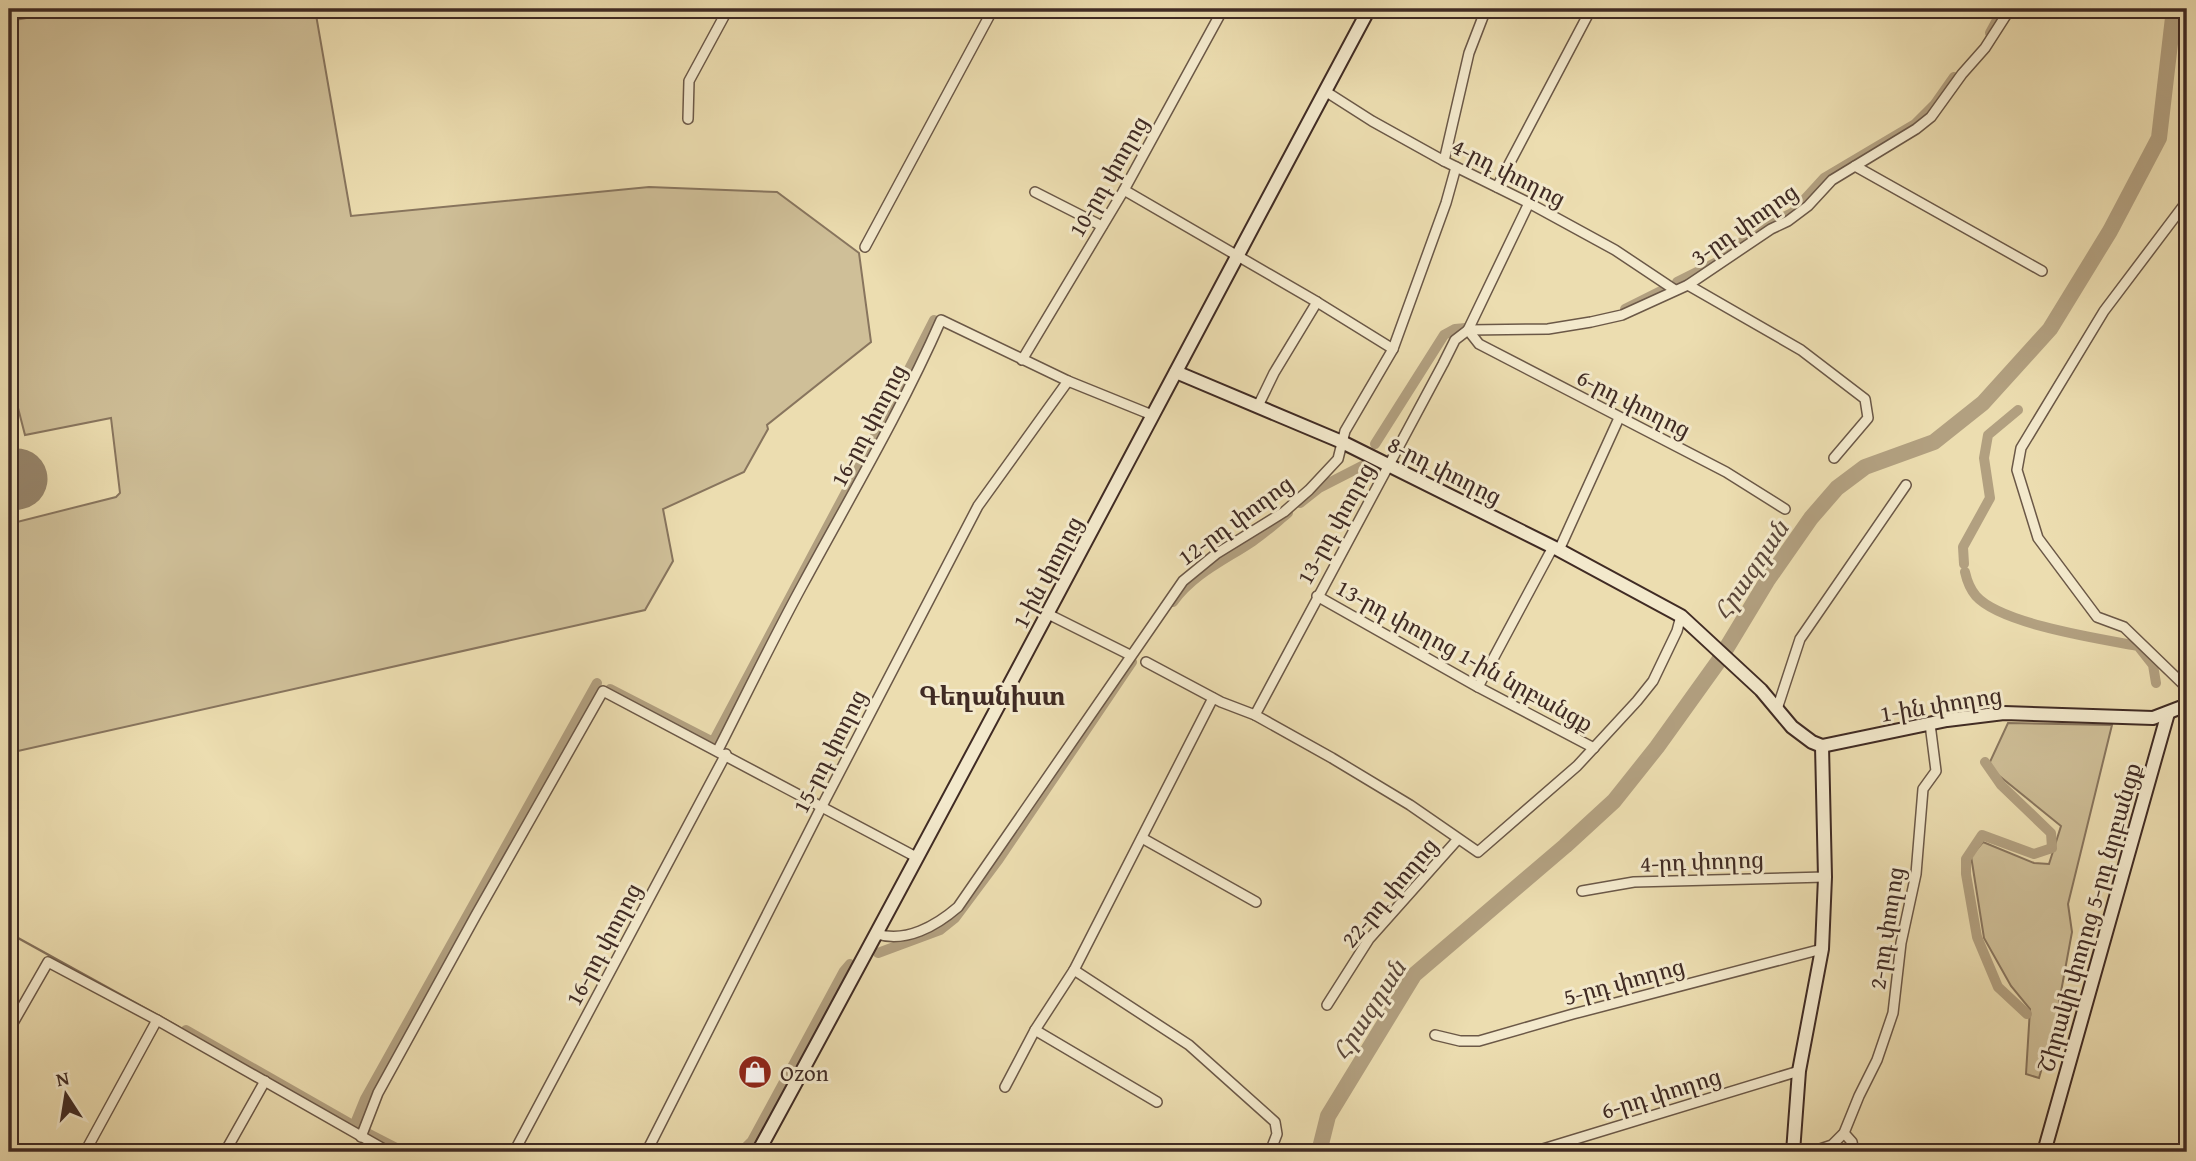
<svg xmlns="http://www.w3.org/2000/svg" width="2196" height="1161" font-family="'Gentium Book Plus','Noto Serif Armenian',serif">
<rect width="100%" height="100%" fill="#ecddb0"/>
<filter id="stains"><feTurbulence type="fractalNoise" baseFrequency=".00286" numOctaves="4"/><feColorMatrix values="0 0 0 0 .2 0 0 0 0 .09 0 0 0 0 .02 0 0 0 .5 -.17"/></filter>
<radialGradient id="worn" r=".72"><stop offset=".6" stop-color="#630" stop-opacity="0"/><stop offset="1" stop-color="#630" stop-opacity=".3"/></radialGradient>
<g fill="#cfbf98" stroke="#88755e" stroke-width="2">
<polygon points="79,9 315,9 351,216 649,187 777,192 859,253 871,342 767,425 768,429 744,472 663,509 673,561 645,610 9,753 9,524 116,497 120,493 111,418 25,435 9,373 9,21"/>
<polygon points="2008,723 2112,725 2068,904 2072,932 2056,1019 2039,1078 2026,1074 2030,1009 2011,986 1984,938 1971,856 1983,842 2034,863 2049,864 2061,826 1992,770 1989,764"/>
</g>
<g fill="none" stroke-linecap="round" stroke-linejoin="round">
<polyline stroke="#84715b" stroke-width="2.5" points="9,933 179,1027"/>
<g stroke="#b2a080" stroke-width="10">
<polyline points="1990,33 2003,9"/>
<polyline points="1677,282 1717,262 1757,230 1792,213 1824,178 1915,124 1935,104 1954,77"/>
<polyline points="1625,309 1665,289"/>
<polyline points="1375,444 1444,335 1455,329 1466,328"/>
<polyline points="1300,503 1319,488 1362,466"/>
<polyline points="1964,564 1963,547 1990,498 1984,458 1988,435 2018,410"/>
<path d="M1965,572C1967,581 1970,589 1976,596C2001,624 2100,639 2138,646L2153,665L2156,683"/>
<path d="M1173,602C1194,573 1225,560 1253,541C1265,533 1277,522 1288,513"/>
<polyline points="610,689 713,742 854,477 934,320"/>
<polyline points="1985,762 2001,785 2051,833 2052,848 2034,854 1982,835 1966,859 1966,874 1977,937 1998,987 2027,1014"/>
<polyline points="878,953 940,930 955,918 999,859 1132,662"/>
<polyline points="186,1030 358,1128"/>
<polyline points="354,1126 365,1099 597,683"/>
<polyline points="367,1133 404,1152"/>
<polyline points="675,1152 745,1148 752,1141 844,971 850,964"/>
</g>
<polyline stroke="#b2a080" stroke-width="16" points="1319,1152 1328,1116 1414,975 1565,846 1614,801 1657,747 1718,662 1767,581 1811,518 1837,488 1865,467 1934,442 1983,403 2050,329 2110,231 2159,138 2174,9"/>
<polyline stroke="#96846a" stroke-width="61" points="9,481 17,479"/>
<g stroke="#6b5847" stroke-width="12">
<g id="street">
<polyline points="1325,91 1372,121 1444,161 1529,203 1615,250 1675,290"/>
<polyline points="688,119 689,81 728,9"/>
<polyline points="1444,161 1469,53 1486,9"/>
<polyline points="1855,166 2042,271"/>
<polyline points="1497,187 1591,9"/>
<polyline points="1124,190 1317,302 1393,349"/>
<polyline points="1035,192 1102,226"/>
<polyline points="2187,201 2104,311 2021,448 2017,470 2038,538 2097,617 2124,627 2186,687 2187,698"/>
<polyline points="865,247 993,9"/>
<polyline points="1688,285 1801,350 1865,399 1868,418 1834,458"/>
<polyline points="1468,330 1548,329 1591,322 1622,315 1688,285 1771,229 1788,221 1808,206 1832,180 1916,129 1931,117 1962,74 1985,48 2010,9"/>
<polyline points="1468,330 1479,344 1726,472 1785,509"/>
<polyline points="1022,360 1124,190 1223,9"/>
<polyline points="1258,406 1274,373 1317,302"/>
<polyline points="1559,550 1619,418"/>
<polyline points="1317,596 1478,687 1594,748"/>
<polyline points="1048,614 1130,655"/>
<polyline points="1146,662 1221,702 1255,715 1332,758 1410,805 1478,852 1577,766 1637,701 1653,681 1677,631 1681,616"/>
<polyline points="1478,687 1553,547"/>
<polyline points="1777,709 1800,639 1906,485"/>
<polyline points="1255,715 1443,364 1455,340 1468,330 1529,203"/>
<path d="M718,750C746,695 773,639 803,584C850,497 901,411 941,320L1068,381L1152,415"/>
<polyline points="1142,838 1256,902"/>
<polyline points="1582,891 1634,882 1825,877"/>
<path d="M877,934C906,943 936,926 958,907L1183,581L1216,554L1284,512L1309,490L1338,459L1345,431L1393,349L1446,203L1456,167"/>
<polyline points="1074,970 1189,1045 1275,1122 1277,1134 1270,1152"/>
<polyline points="1327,1005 1369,939 1458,839"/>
<polyline points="9,1030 48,962 157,1020 389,1152"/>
<polyline points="1035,1030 1157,1102"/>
<polyline points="1435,1035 1460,1041 1479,1041 1573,1014 1822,949"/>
<polyline points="1005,1087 1035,1030 1074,970 1213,698"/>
<polyline points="1844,1133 1852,1142 1854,1152"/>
<polyline points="361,1137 378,1093 476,915 603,691 918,858"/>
<polyline points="85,1152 157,1020"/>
<polyline points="225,1152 265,1081"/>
<polyline points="514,1152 726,754"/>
<polyline points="648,1152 649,1147 822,806 978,506 1068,381"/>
<polyline points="1533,1152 1799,1071"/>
<polyline points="1811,1152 1832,1145 1844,1133 1859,1096 1877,1060 1893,1013 1901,943 1916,874 1923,789 1936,771 1930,724"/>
</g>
</g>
<g stroke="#402b24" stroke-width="16">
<g id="secondary">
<polyline points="1176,372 1342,442 1559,550 1681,616 1761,690 1792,727 1812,742 1822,746 1947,720 2004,713 2153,718 2187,705"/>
<path d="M758,1152C965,773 1165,390 1369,9"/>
<polyline points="1793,1152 1799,1071 1822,949 1825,877 1822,746"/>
<polyline points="2044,1152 2168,713"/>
</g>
</g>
<use href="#street" stroke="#f3e9cc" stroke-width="9"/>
<use href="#secondary" stroke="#f3e9cc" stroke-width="12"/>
</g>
<defs>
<g id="shop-disc" transform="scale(1.75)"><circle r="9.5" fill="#8f2418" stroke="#f3e9cc"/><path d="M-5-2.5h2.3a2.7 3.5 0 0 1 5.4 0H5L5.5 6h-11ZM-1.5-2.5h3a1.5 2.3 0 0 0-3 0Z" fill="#fff"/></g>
</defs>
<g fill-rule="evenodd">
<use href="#shop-disc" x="755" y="1072"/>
</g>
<g text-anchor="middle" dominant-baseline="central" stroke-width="6" stroke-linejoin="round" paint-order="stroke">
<g font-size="23" fill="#402b24" stroke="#f3e9cc">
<text transform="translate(1509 172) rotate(27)">4-րդ փողոց</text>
<text transform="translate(1108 176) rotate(-60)">10-րդ փողոց</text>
<text transform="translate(1744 224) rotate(-35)">3-րդ փողոց</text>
<text transform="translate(1634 403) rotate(27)">6-րդ փողոց</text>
<text transform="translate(868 425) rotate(-62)">16-րդ փողոց</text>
<text transform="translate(1445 470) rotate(27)">8-րդ փողոց</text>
<text transform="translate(1235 520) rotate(-36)">12-րդ փողոց</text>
<text transform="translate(1335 523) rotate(-61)">13-րդ փողոց</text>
<text transform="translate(1047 572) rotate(-62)">1-ին փողոց</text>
<text transform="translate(1465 655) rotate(29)">13-րդ փողոց 1-ին նրբանցք</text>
<text transform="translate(1941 704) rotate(-9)">1-ին փողոց</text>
<text transform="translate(829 751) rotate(-63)">15-րդ փողոց</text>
<text transform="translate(1702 861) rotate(-2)">4-րդ փողոց</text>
<text transform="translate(1389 892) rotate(-50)">22-րդ փողոց</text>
<text transform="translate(2089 917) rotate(-74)">Շիրակի փողոց 5-րդ նրբանցք</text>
<text transform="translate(1886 928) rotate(-81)">2-րդ փողոց</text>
<text transform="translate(603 944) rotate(-62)">16-րդ փողոց</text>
<text transform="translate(1624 981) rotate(-15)">5-րդ փողոց</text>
<text transform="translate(1661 1093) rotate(-17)">6-րդ փողոց</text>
</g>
<g font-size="23" fill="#402b24" stroke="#f3e9cc" text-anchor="start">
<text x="780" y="1072">Ozon</text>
</g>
<g font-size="24" font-style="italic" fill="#5c483b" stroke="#f3e9cc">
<text transform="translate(1751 570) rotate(-56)">Հրազդան</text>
<text transform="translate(1369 1010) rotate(-57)">Հրազդան</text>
</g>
<g font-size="26" font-weight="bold" fill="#402b24" stroke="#f3e9cc">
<text x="992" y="695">Գեղանիստ</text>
</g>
</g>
<rect width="2196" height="1161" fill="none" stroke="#ecddb0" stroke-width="35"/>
<rect x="10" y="10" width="2175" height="1140" fill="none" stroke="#402b24" stroke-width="3.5"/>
<rect x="18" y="18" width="2161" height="1126" fill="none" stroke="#402b24" stroke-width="2"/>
<g transform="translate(66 1095) rotate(348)" stroke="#f3e9cc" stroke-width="5" paint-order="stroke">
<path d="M0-5L12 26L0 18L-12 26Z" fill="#402b24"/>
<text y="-10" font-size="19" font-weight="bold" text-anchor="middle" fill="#402b24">N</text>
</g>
<rect width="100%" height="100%" filter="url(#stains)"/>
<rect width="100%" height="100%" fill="url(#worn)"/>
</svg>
